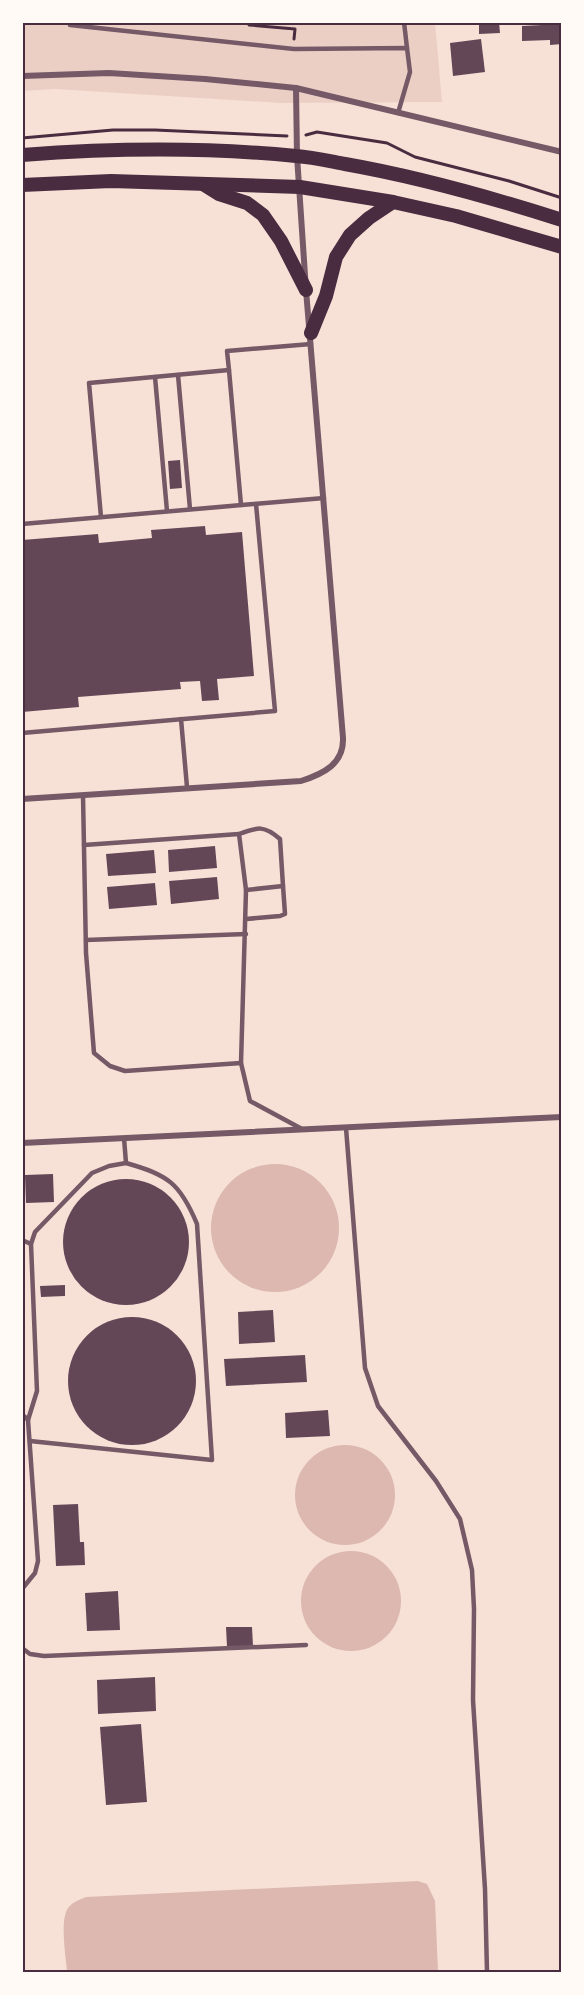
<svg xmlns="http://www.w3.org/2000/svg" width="584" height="1995" font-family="'Alegreya Sans',sans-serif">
<rect width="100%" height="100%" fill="#f7e1d7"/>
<polygon fill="#ebcfc5" points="435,22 442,102 281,103 55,89 23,91 23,23"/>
<g fill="#dcb8b0">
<circle cx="275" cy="1228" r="64"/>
<circle cx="345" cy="1495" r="50"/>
<circle cx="351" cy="1601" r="50"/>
<path d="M418,1881L427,1884L435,1901L438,1972H67C66,1957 60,1923 67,1910C70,1903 79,1900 86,1897Z"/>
</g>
<g fill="#644757">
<polygon points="479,22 499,22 500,33 479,34"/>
<polygon points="562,24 562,44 550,45 550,40 522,41 522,26"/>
<polygon points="481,39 485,72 453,76 450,43"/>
<polygon points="180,460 182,488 170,489 168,461"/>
<polygon points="205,526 206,535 242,532 254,676 217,679 219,700 202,701 200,681 180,682 181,689 78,697 79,707 22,712 22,540 98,534 99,543 152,538 151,530"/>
<polygon points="215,846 217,868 169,872 168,850"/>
<polygon points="154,850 156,873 108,876 106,854"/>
<polygon points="217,877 219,899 171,904 169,881"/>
<polygon points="155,883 157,905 109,909 107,887"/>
<polygon points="53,1174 54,1202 26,1203 25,1175"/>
<circle cx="126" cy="1242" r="63"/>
<polygon points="65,1285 65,1296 41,1297 40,1286"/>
<polygon points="273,1310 275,1342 239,1344 238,1312"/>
<circle cx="132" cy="1381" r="64"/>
<polygon points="305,1355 307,1382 226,1386 224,1359"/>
<polygon points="328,1410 330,1436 286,1438 285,1413"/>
<polygon points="78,1504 80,1542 84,1542 85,1565 56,1566 53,1505"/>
<polygon points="118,1591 120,1630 87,1631 85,1593"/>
<polygon points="226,1627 252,1627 253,1646 227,1647"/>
<polygon points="155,1677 156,1711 98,1714 97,1680"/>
<polygon points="141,1724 147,1802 106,1805 100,1727"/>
</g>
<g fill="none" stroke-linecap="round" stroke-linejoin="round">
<g stroke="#4a2c40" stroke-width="3">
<polyline points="249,22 249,25 295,29 294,39"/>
<polyline points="306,135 317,132 387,143 415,157 509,181 562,198"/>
<polyline points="22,138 113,130 155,130 287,136"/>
</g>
<g stroke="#755966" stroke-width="4.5">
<polyline points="404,22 407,48"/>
<polyline points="70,25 294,49 407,48 410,72 398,113"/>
<polyline points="229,370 227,351 311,344"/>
<polyline points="178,375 190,509"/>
<polyline points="155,377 167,511"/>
<polyline points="101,517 89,383 229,370 241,505"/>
<polyline points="22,524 324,498"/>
<polyline points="181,719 187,787"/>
<polyline points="22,733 275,711 256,504"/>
<polyline points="83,795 86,953 94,1053 110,1066 125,1071 241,1063 250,1101 302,1129"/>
<path d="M239,834C258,827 264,825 280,839L283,886L246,890"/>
<polyline points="84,845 239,834 246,890 241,1063"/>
<polyline points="246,919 280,916 285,914 283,886"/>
<polyline points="86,940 246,934"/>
<polyline points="346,1128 365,1368 378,1406 436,1481 460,1519 472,1570 474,1609 473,1700 485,1889 487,1972"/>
<polyline points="22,1240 31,1244"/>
<polyline points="22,1414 28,1420 38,1561 35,1573 22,1589"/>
<polyline points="28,1420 37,1391 31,1244 35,1232 92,1173 109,1166 126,1163 124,1138"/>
<path d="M30,1441L212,1460L197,1224C180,1183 168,1175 126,1163"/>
<polyline points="22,1648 30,1654 44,1656 306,1645"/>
</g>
<g stroke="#755966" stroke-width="6">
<polyline points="22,76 109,73 205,79 296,88 562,152"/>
<path d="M22,799L301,781C323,774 344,764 343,738L306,290L297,156L296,88"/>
<polyline points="22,1143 562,1117"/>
</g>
<g stroke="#4a2c40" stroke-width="14">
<path d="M22,155C114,148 205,147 296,156C312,157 329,161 345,164C419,177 490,197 562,220"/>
<polyline points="203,184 219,194 247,203 263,215 281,241 306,290"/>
<polyline points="22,185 111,181 300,187 393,202 456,216 562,247"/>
<polyline points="311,333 326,296 336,257 350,235 369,218 393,202"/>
</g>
</g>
<rect width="584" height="1995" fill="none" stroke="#fffaf5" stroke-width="48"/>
<rect x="24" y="24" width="536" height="1947" fill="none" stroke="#4a2c40" stroke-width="2"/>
</svg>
